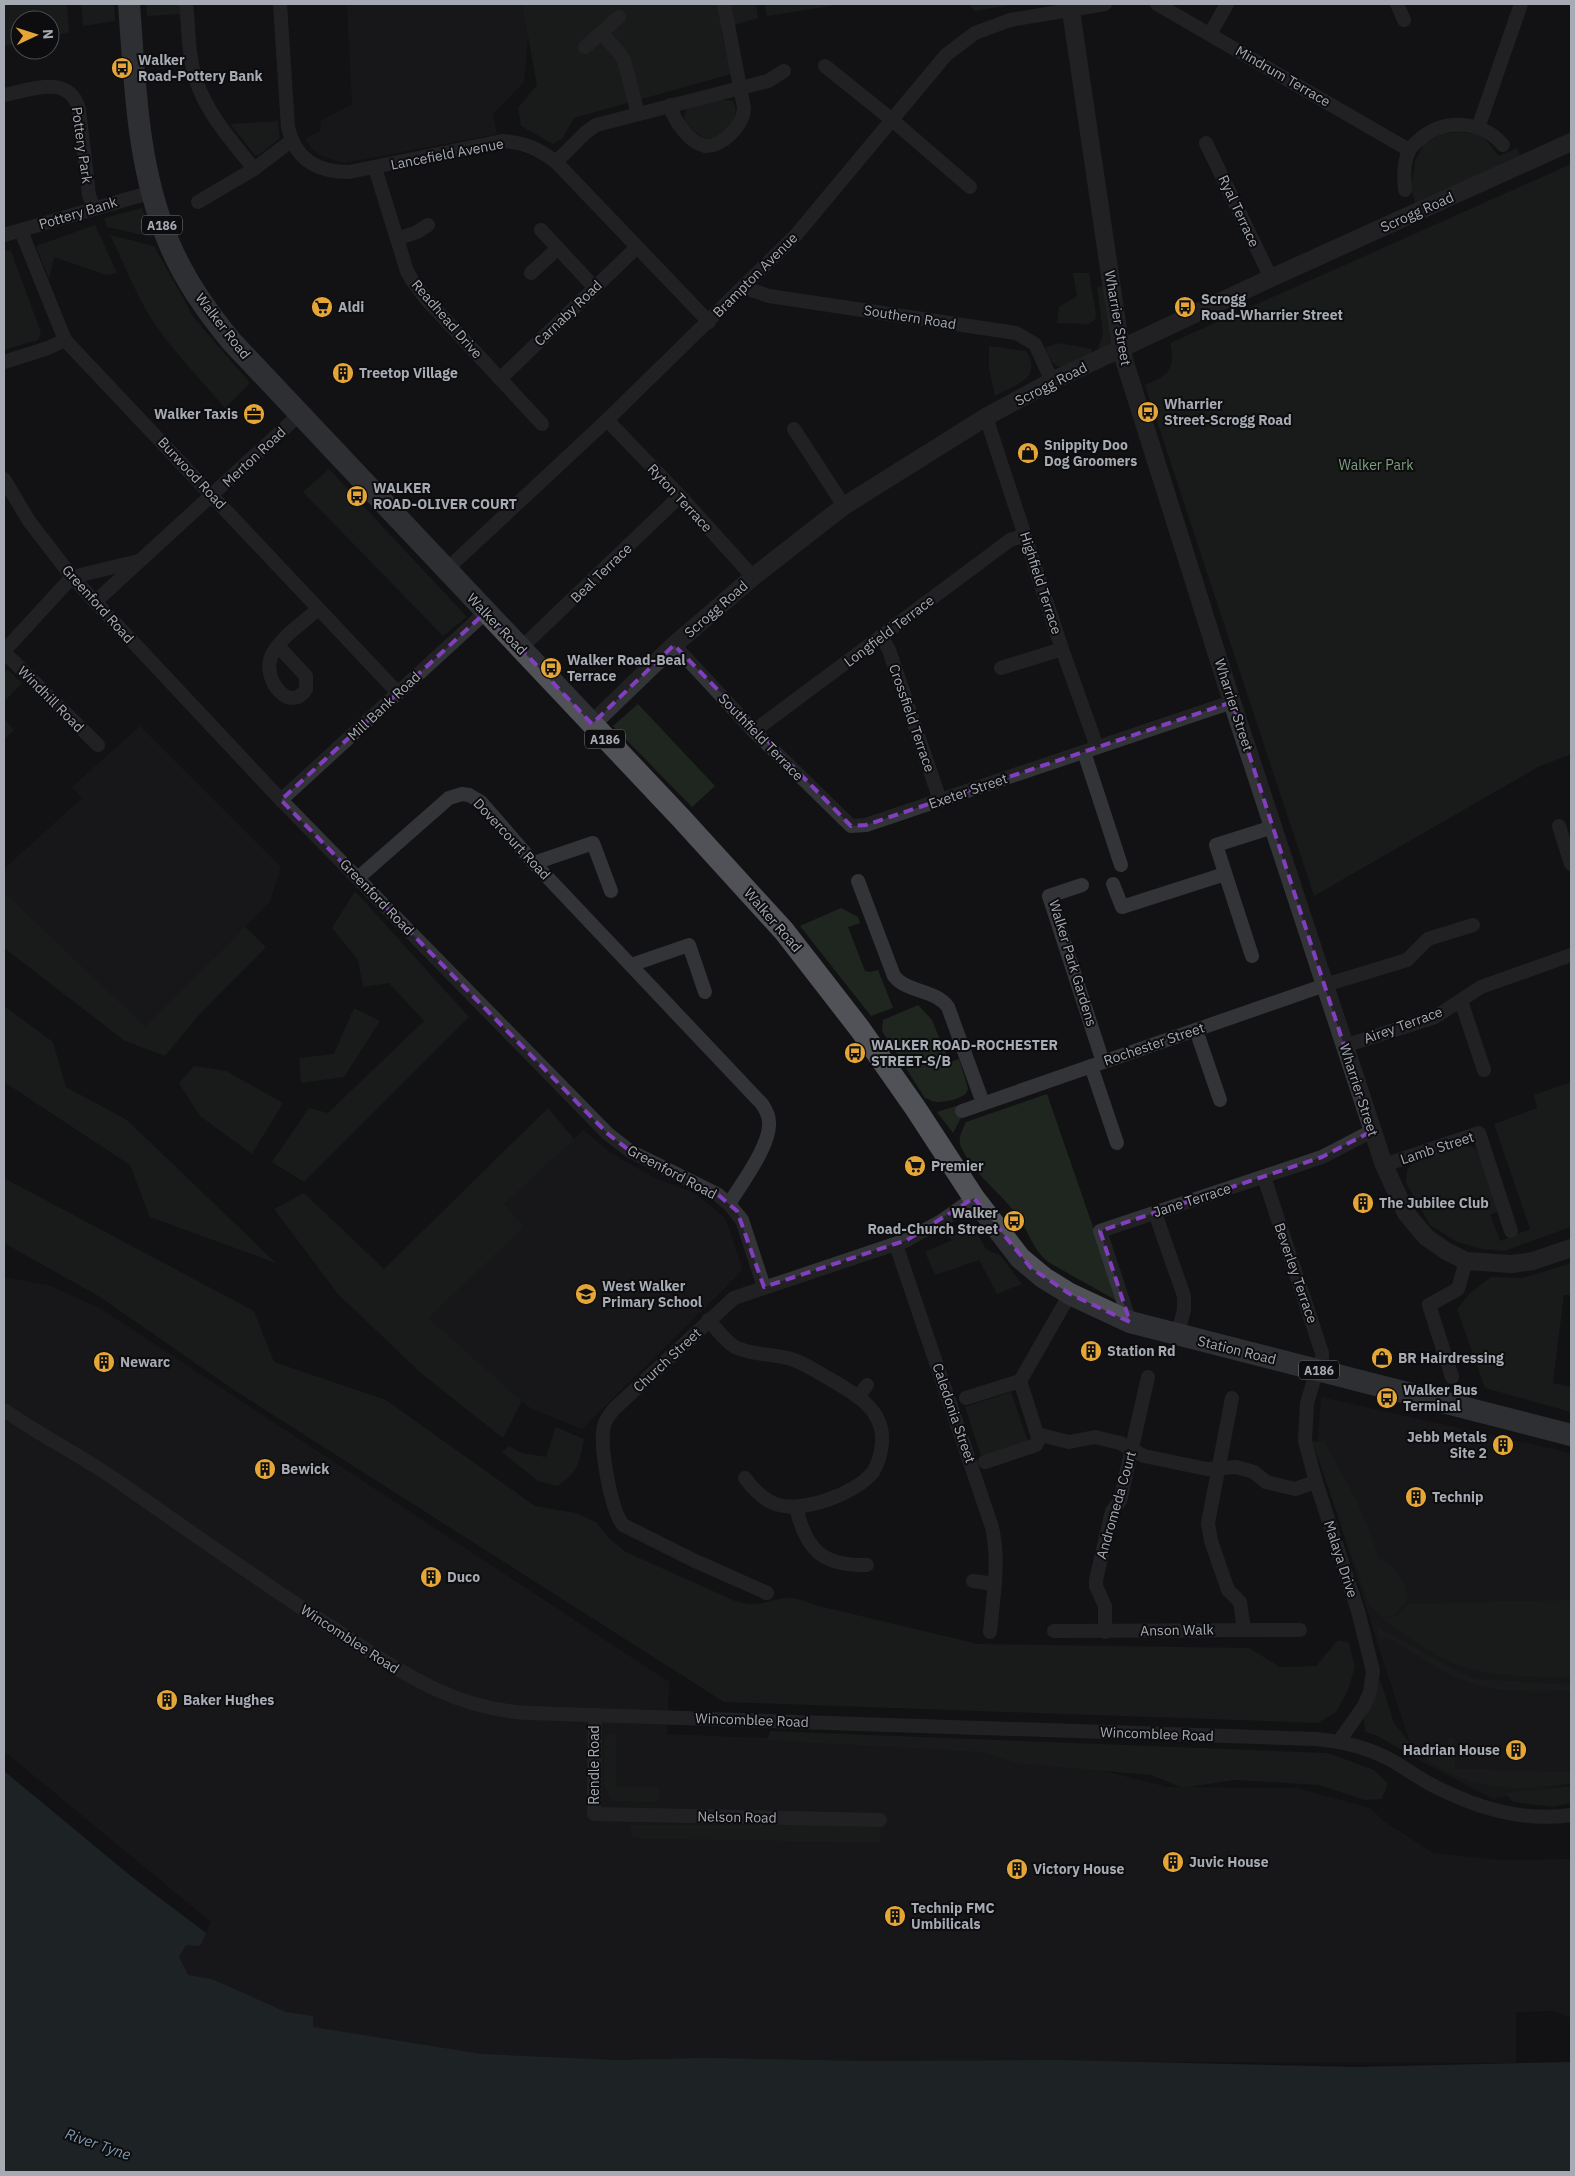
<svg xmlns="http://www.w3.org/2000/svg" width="1575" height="2176" font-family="'IBM Plex Sans',sans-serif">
<rect width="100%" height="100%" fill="#121214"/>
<g fill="#1e1e21">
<polygon points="347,4 522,4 528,38 524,82 493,114 497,134 344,163 319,155 310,147 305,138 320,131 321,121 352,104"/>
<polygon points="140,726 281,867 270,902 145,1026 4,892 4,869 82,798 72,787"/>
<polygon points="583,1130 611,1153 655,1178 695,1193 725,1218 743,1270 582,1429 530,1408 427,1318 523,1227 503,1204"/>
<polygon points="4,1277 51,1286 101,1309 669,1682 667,1734 954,1746 1048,1757 1168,1787 1297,1788 1370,1808 1385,1822 1433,1853 1498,1860 1571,1859 1571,2018 1552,2011 1516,2012 1516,2063 619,2060 482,2054 312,2027 313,2016 286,2012 212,1979 188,1975 179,1957 186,1945 206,1933 211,1922 4,1751"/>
<polygon points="1321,1397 1571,1453 1571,1784 1493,1799 1415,1758 1380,1651 1317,1451"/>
</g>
<g fill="#1f261f">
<polygon points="4,4 67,4 69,32 50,37 50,20 20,20 20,43 4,46"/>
<polygon points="81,4 114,4 115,21 83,26"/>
<polygon points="146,4 181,4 181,14 147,16"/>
<polygon points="522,4 756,4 758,18 721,29 731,74 574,118 562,139 553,144 521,126 518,108 537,85"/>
<polygon points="764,4 844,4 767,16"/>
<polygon points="969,4 1017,4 974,11"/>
<path d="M721,99L733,101C742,116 727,137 710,139C703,140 688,126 685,120C683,116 685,112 687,109Z"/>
<polygon points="278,121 280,138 259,155 255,155 230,124"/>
<polygon points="1462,132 1482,135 1499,156 1517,148 1520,155 1416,205 1411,189 1415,161 1424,144 1442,134"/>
<path d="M1571,164V754L1538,767L1314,896L1145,385C1169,375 1176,370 1170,343Z"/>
<polygon points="142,208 152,237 107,227 104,218"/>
<polygon points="95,225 117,273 106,275 54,257 49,279 36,246"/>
<path d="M110,235L154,246L194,318L250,383L225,408C198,376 166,345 145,308C132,285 122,259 110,235Z"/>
<polygon points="4,250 11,251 41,333 38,340 4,350"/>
<polygon points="1073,273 1089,273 1096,314 1095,320 1088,324 1057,323 1059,307 1077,296"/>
<polygon points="1097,286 1103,287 1111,347 1096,355 1103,333"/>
<path d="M1058,343L1092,349L1090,356C1068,368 1056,377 1045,348Z"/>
<path d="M989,346L1026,351C1044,378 1015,385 995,396L989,369Z"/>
<polygon points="329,469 467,617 443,636 303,492"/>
<polygon points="8,670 22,683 4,702 4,671"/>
<polygon points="638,704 715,786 692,807 613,726"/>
<polygon points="4,718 14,730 4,740"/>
<polygon points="355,891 469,1017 304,1182 272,1162 309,1108 328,1113 424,1021 389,983 363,987 358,960 332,928"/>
<polygon points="4,892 145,1026 245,927 266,947 197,1017 165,1056 125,1041 4,948"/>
<polygon points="841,908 858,917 860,923 848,927 865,971 870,972 878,970 893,1008 871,1016 800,926"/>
<path d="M918,1005L932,1020L949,1062L959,1059L968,1088C968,1098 947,1102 937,1102C933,1102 929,1099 925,1098L882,1031L883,1020Z"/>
<polygon points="4,1006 53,1042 66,1087 127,1120 276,1263 150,1217 130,1165 4,1082"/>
<polygon points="354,1008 380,1021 344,1077 301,1083 299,1058 334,1054"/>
<polygon points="194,1066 226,1071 283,1103 252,1154 200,1116 179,1083"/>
<polygon points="1571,1082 1571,1227 1504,1251 1482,1249 1457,1242 1430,1225 1406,1183 1407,1170 1414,1161 1466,1146 1474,1147 1478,1152 1498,1211 1490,1215 1500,1241 1530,1229 1494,1124 1537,1108 1534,1095"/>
<path d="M1047,1094L1119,1302L1048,1262C1034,1250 1030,1236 1021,1221C1004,1194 975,1177 961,1147C957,1139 963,1129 966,1122Z"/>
<polygon points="956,1106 961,1118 953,1133 937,1112"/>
<polygon points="548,1108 574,1139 504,1204 524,1227 428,1318 522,1401 503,1438 422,1374 338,1294 274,1209 304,1193 384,1269"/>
<path d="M4,1178L254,1311L274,1362L386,1400L535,1506L576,1513L596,1522L611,1540L626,1552L735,1601C763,1609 762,1600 787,1598C798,1597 809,1603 819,1606L978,1644L1249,1648L1280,1667L1316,1666L1338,1640L1349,1643L1355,1667L1348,1690L1336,1712L1318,1723L724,1702L237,1392L100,1297L4,1243Z"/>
<polygon points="960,1225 972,1225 986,1249 1000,1255 1022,1284 997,1294 979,1260 935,1275 925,1252 952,1240 946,1234"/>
<polygon points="1571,1263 1571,1295 1564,1295 1553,1383 1571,1387 1571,1412 1485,1388 1457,1309 1470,1293 1491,1277 1523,1278"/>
<polygon points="1011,1392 1028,1441 981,1456 965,1407"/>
<path d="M556,1427L584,1439C579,1463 579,1472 557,1486L538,1481L502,1452L509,1446L522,1453L546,1457Z"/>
<polygon points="1312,1441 1324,1442 1353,1494 1368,1527 1379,1558 1394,1568 1406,1587 1407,1602 1394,1615 1382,1618 1369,1605"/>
<path d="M1571,1600V1678C1540,1677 1506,1677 1475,1670C1441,1662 1411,1639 1384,1620L1397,1615L1408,1604Z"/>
<path d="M1376,1626L1456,1671L1475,1679L1571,1685V1691C1538,1691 1500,1694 1468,1682C1441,1672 1416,1654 1391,1639L1380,1638Z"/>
<polygon points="1380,1679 1394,1723 1414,1748 1415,1758 1376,1735 1365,1732 1364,1719"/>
<polygon points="770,1731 1328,1753 1374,1770 1388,1783 1382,1799 1365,1800 1319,1785 1235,1780 1183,1788 1151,1775 1016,1763 984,1752 767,1740"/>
<polygon points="611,1732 616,1736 616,1786 659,1787 658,1802 613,1801 603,1785 605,1736"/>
<path d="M1448,1739H1455V1769L1571,1772V1783C1517,1793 1463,1790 1418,1753H1447Z"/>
<polygon points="1571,1786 1571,1803 1553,1807 1513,1802 1505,1793"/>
<polygon points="630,1825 880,1825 881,1843 633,1838"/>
</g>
<polygon fill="#2c353b" points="4,1771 132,1877 206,1933 200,1946 186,1945 179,1957 188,1975 212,1979 286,2012 313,2016 313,2027 482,2054 619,2060 704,2058 870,2061 1057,2060 1356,2067 1571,2062 1571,2172 4,2172"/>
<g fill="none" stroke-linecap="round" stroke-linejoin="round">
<g stroke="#333438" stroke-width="14">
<path d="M186,4C189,29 188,56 196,80C207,114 232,141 254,169"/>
<path d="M280,4L288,127C295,159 316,172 349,172L502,141C524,142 539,149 556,162L709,322"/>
<polyline points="1157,4 1409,150"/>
<polyline points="1397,4 1404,20"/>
<polyline points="601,33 616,49 624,60 638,114"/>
<polyline points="1210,34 1227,4"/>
<polyline points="585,47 619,17"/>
<polyline points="825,66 891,119 970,187"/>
<path d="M4,95C30,90 69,73 79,109L89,195L94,208"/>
<path d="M670,105C674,121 689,142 705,146C722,147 744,125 744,108L724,4"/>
<polyline points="1478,128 1521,4"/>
<polyline points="1206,143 1271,278"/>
<polyline points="556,162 585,133 596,125 768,81 784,71"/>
<polyline points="375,168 407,271 412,280 426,299 542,424"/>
<path d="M1405,190C1404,177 1403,164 1409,151C1410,147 1416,143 1419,140C1443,118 1482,120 1503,145"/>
<polyline points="198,202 254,169 291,141"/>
<polyline points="541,230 594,287"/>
<polyline points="21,231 65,340 398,693"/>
<polyline points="4,235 152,192"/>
<polyline points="397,239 417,232 428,225"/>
<polyline points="531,273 558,248"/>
<polyline points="743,287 769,296 1016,333 1035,344 1052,381"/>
<polyline points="4,362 48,348 65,340"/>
<polyline points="500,379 636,248"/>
<polyline points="986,417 1062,649 1097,747"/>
<polyline points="607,420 680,496 753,577"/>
<polyline points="794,429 844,506"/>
<polyline points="4,479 29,521 72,577 281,800 608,1134 630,1151 717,1194 729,1204 742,1220 764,1287"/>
<polyline points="446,570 607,420 796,235 946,55 975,33 1010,20 1105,4"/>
<polyline points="95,602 300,414"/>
<polyline points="881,636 889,650 940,800"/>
<polyline points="674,645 754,731 851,826 866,825 1232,702"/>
<path d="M278,646L306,676V689C290,715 262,679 271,657C279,638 303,623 318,609"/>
<polyline points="521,648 680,496"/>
<polyline points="4,651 72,577 139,561"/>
<polyline points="4,652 98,745"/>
<polyline points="1001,668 1062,649"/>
<polyline points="754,731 1010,540 1025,535"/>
<polyline points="1084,752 1121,865"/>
<polyline points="281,800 486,612"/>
<polyline points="1559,826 1571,864"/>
<polyline points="534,863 593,843 611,891"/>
<path d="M358,878L449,798L462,794L469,795L481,802L534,863L762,1104C766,1110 769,1115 769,1122C771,1145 741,1184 729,1204"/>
<path d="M858,881L894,976C907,993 935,989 948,1007L983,1103"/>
<polyline points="1113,884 1122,907 1225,874"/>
<polyline points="1082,885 1049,896 1103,1062"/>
<polyline points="1252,956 1216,845 1273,827"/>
<polyline points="631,965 689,945 705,992"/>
<polyline points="1461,1001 1484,1070"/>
<polyline points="1196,1030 1220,1100"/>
<polyline points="1344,1046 1435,1017 1481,987 1571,955"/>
<polyline points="1091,1066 1117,1143"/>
<polyline points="962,1111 1325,985 1407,960 1428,939 1473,925"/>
<polyline points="1384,1165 1479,1133 1511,1231"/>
<polyline points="1264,1177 1322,1353 1322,1362 1314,1380 1307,1403 1305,1441 1316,1482 1358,1611 1373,1671 1370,1692 1364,1706 1339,1741"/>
<polyline points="1155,1213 1184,1296 1184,1310 1177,1336"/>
<path d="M896,1245L992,1527C1000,1562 993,1597 990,1632"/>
<path d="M708,1320C717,1329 725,1341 735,1347C754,1356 772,1353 791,1359C804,1363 816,1371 828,1378C854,1393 885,1409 882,1443C881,1453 878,1464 873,1472C856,1494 799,1515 773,1503C761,1498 753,1489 745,1478"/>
<polyline points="1130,1322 1100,1231 1322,1157 1372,1131"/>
<polyline points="1452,1377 1429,1305 1458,1289 1466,1261"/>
<polyline points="1020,1381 1037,1434 1069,1442 1095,1437 1120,1443 1144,1456 1207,1469 1236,1467 1254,1472 1266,1482 1295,1489 1316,1482"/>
<polyline points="1020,1381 1070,1294"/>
<polyline points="858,1397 867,1385"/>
<polyline points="966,1398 1020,1381"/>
<polyline points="1232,1398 1208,1523 1211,1541 1228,1590 1240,1602 1244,1629"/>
<path d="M4,1410C41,1436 82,1456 119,1482C188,1530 255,1578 325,1623C392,1665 447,1709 529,1713L1315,1739C1341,1741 1366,1747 1389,1759C1406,1768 1421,1780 1438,1788C1480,1809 1525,1822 1571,1815"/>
<polyline points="985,1462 1036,1445 1041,1435"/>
<path d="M796,1507C806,1551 823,1566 867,1565"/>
<polyline points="973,1581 995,1584"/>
<path d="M767,1593L693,1560L623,1525C611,1510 599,1445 604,1426C605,1420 610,1414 614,1409L734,1298L907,1240L943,1220L974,1198"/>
<polyline points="1054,1631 1300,1630"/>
<polyline points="1105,1632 1105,1606 1096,1586 1096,1580 1112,1511 1120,1501 1148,1377"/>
<polyline points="595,1715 594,1814 880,1820"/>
</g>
<g stroke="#333438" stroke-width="18">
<polyline points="1070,4 1121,350 1232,702 1384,1165 1406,1213 1426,1237 1446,1251 1466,1261 1512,1264 1533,1261 1571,1248"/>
<polyline points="592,724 674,645 753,577 844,506 986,417 1052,381 1271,278 1571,142"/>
</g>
<path stroke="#505257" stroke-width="22" d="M129,4C135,84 137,168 169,243C184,279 207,312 232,342L681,818L784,931L860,1029L916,1109L974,1198L1020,1258L1044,1278L1070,1294L1130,1322L1571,1435"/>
</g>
<path d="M0 0H1575V2176H0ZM486,612L592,724L674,645L851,826L866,825L1232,702L1372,1131L1322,1157L1100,1231L1130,1322L1070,1294L1031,1268L974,1198L907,1240L764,1287L737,1211L717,1194L630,1151L608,1134L281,800Z" fill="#121214" fill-opacity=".55" fill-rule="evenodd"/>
<path fill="none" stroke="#813fbd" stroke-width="4" stroke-dasharray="10 6" stroke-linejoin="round" d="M486,612L592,724L674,645L851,826L866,825L1232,702L1372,1131L1322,1157L1100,1231L1130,1322L1070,1294L1031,1268L974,1198L907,1240L764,1287L737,1211L717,1194L630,1151L608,1134L281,800Z"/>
<defs>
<g id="bus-disc" transform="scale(1.125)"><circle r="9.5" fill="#e5a638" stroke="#0d0d0f"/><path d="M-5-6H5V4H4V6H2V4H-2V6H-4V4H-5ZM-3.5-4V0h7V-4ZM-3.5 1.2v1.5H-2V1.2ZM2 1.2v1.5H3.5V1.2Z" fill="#111"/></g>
<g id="supermarket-disc" transform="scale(1.125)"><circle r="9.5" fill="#e5a638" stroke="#0d0d0f"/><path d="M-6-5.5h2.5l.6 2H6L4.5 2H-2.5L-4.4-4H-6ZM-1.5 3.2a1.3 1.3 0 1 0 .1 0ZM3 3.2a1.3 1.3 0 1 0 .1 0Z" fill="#111"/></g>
<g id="building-disc" transform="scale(1.125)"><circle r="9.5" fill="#e5a638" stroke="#0d0d0f"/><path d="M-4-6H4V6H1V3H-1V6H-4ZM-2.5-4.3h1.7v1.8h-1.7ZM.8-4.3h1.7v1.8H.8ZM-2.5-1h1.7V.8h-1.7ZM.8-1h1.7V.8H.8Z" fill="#111"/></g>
<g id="office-disc" transform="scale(1.125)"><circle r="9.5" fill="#e5a638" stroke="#0d0d0f"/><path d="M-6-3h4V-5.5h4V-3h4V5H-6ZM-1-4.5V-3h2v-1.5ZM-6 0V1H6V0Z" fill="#111"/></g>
<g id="shop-disc" transform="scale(1.125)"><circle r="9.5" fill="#e5a638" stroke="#0d0d0f"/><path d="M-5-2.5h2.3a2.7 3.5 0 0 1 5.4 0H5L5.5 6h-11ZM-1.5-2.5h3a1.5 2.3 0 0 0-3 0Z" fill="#111"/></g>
<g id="school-disc" transform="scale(1.125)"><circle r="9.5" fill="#e5a638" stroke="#0d0d0f"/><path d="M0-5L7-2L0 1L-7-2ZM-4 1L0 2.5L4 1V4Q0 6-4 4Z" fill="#111"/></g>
</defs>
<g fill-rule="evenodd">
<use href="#bus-disc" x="122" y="68"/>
<use href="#supermarket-disc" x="322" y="307"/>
<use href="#bus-disc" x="1185" y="307"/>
<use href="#building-disc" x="343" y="373"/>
<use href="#bus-disc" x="1148" y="412"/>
<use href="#office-disc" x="254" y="414"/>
<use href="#shop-disc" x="1028" y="453"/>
<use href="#bus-disc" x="357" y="496"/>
<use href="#bus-disc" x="551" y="668"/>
<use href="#bus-disc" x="855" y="1053"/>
<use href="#supermarket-disc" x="915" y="1166"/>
<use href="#building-disc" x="1363" y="1203"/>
<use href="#bus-disc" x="1014" y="1221"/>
<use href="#school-disc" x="586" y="1294"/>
<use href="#building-disc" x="1091" y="1351"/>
<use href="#shop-disc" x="1382" y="1358"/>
<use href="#building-disc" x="104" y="1362"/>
<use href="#bus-disc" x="1387" y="1398"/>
<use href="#building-disc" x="1503" y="1445"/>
<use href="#building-disc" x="265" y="1469"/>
<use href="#building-disc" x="1416" y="1497"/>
<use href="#building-disc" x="431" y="1577"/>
<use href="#building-disc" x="167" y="1700"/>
<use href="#building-disc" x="1516" y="1750"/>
<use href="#building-disc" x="1173" y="1862"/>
<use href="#building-disc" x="1017" y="1869"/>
<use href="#building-disc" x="895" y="1916"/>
</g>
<g text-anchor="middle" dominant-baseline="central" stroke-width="4" stroke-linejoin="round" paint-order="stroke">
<g fill="#0d0d0f" stroke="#777b82" stroke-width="1">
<rect x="142" y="215.5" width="40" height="19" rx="4"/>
<rect x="585" y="729.5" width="40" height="19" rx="4"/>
<rect x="1299" y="1360.5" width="40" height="19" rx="4"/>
</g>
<g font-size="12" font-weight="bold" fill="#a5aab3">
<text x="162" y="225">A186</text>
<text x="605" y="739">A186</text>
<text x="1319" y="1370">A186</text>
</g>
<g font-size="14" font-weight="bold" fill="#a5aab3" stroke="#0d0d0f" text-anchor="start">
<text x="138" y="60">Walker<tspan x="138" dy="16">Road-Pottery Bank</tspan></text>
<text x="1201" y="299">Scrogg<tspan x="1201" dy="16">Road-Wharrier Street</tspan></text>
<text x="338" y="307">Aldi</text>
<text x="359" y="373">Treetop Village</text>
<text x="1164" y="404">Wharrier<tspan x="1164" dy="16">Street-Scrogg Road</tspan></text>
<text x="238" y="414" text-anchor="end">Walker Taxis</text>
<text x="1044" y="445">Snippity Doo<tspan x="1044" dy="16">Dog Groomers</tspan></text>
<text x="373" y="488">WALKER<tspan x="373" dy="16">ROAD-OLIVER COURT</tspan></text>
<text x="567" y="660">Walker Road-Beal<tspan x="567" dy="16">Terrace</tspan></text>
<text x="871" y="1045">WALKER ROAD-ROCHESTER<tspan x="871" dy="16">STREET-S/B</tspan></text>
<text x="931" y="1166">Premier</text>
<text x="1379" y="1203">The Jubilee Club</text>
<text x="998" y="1213" text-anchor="end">Walker<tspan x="998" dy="16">Road-Church Street</tspan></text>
<text x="602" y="1286">West Walker<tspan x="602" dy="16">Primary School</tspan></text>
<text x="1107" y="1351">Station Rd</text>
<text x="1398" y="1358">BR Hairdressing</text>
<text x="120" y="1362">Newarc</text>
<text x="1403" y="1390">Walker Bus<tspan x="1403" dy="16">Terminal</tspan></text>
<text x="1487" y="1437" text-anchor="end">Jebb Metals<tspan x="1487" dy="16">Site 2</tspan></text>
<text x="281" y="1469">Bewick</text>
<text x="1432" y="1497">Technip</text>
<text x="447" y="1577">Duco</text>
<text x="183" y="1700">Baker Hughes</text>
<text x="1500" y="1750" text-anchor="end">Hadrian House</text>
<text x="1189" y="1862">Juvic House</text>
<text x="1033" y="1869">Victory House</text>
<text x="911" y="1908">Technip FMC<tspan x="911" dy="16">Umbilicals</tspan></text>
</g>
<g font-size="14" fill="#a5aab3" stroke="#0d0d0f">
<text transform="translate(1283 76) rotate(30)">Mindrum Terrace</text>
<text transform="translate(82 145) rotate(82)">Pottery Park</text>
<text transform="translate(447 154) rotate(-11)">Lancefield Avenue</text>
<text transform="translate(1239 211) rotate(65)">Ryal Terrace</text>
<text transform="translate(1417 212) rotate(-24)">Scrogg Road</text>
<text transform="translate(78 213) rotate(-17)">Pottery Bank</text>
<text transform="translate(755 275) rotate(-45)">Brampton Avenue</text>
<text transform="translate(568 313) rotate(-44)">Carnaby Road</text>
<text transform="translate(910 317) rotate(9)">Southern Road</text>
<text transform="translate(1118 318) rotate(80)">Wharrier Street</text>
<text transform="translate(447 319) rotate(49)">Readhead Drive</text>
<text transform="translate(223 326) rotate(52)">Walker Road</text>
<text transform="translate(1051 384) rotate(-27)">Scrogg Road</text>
<text transform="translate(254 457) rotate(-43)">Merton Road</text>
<text transform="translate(192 473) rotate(47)">Burwood Road</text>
<text transform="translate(680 498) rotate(47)">Ryton Terrace</text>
<text transform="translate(601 573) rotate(-44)">Beal Terrace</text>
<text transform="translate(1041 583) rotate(72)">Highfield Terrace</text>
<text transform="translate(98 604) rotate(48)">Greenford Road</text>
<text transform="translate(716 609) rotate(-41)">Scrogg Road</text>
<text transform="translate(497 624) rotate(46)">Walker Road</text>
<text transform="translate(889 631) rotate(-37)">Longfield Terrace</text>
<text transform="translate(51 699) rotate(45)">Windhill Road</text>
<text transform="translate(1234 705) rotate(72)">Wharrier Street</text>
<text transform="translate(384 706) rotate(-43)">Mill Bank Road</text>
<text transform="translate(912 718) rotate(71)">Crossfield Terrace</text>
<text transform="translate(761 737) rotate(46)">Southfield Terrace</text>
<text transform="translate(968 791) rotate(-19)">Exeter Street</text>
<text transform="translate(512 839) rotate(47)">Dovercourt Road</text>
<text transform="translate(377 897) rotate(46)">Greenford Road</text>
<text transform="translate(773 920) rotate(49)">Walker Road</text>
<text transform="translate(1073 963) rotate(73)">Walker Park Gardens</text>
<text transform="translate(1403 1025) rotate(-20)">Airey Terrace</text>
<text transform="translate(1154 1044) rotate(-19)">Rochester Street</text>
<text transform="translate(1359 1090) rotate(72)">Wharrier Street</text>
<text transform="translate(1437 1148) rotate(-18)">Lamb Street</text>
<text transform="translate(672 1172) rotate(28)">Greenford Road</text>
<text transform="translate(1192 1200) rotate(-18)">Jane Terrace</text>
<text transform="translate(1296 1273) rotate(71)">Beverley Terrace</text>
<text transform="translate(1237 1350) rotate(14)">Station Road</text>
<text transform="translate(667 1360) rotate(-43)">Church Street</text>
<text transform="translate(954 1413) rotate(71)">Caledonia Street</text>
<text transform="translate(1116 1505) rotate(-74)">Andromeda Court</text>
<text transform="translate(1341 1559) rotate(72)">Malaya Drive</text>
<text transform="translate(1177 1630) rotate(-1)">Anson Walk</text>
<text transform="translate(350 1639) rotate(33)">Wincomblee Road</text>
<text transform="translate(752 1720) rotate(2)">Wincomblee Road</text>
<text transform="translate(1157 1734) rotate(2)">Wincomblee Road</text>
<text transform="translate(594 1765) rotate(-90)">Rendle Road</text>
<text transform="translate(737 1817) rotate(1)">Nelson Road</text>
</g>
<g font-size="14" fill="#7d9d7d" stroke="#0d0d0f">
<text x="1376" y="465">Walker Park</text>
</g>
<g font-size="15" font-style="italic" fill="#7d98ad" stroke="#0d0d0f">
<text transform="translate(98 2144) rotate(19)">River Tyne</text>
</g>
</g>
<rect width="1575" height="2176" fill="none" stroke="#a5aab3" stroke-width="10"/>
<g transform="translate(35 35) rotate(86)"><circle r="24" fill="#0d0d0f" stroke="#4a4c51"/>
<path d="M0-4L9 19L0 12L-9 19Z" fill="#e5a638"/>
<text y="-8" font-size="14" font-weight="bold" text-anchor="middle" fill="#a5aab3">N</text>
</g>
</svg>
